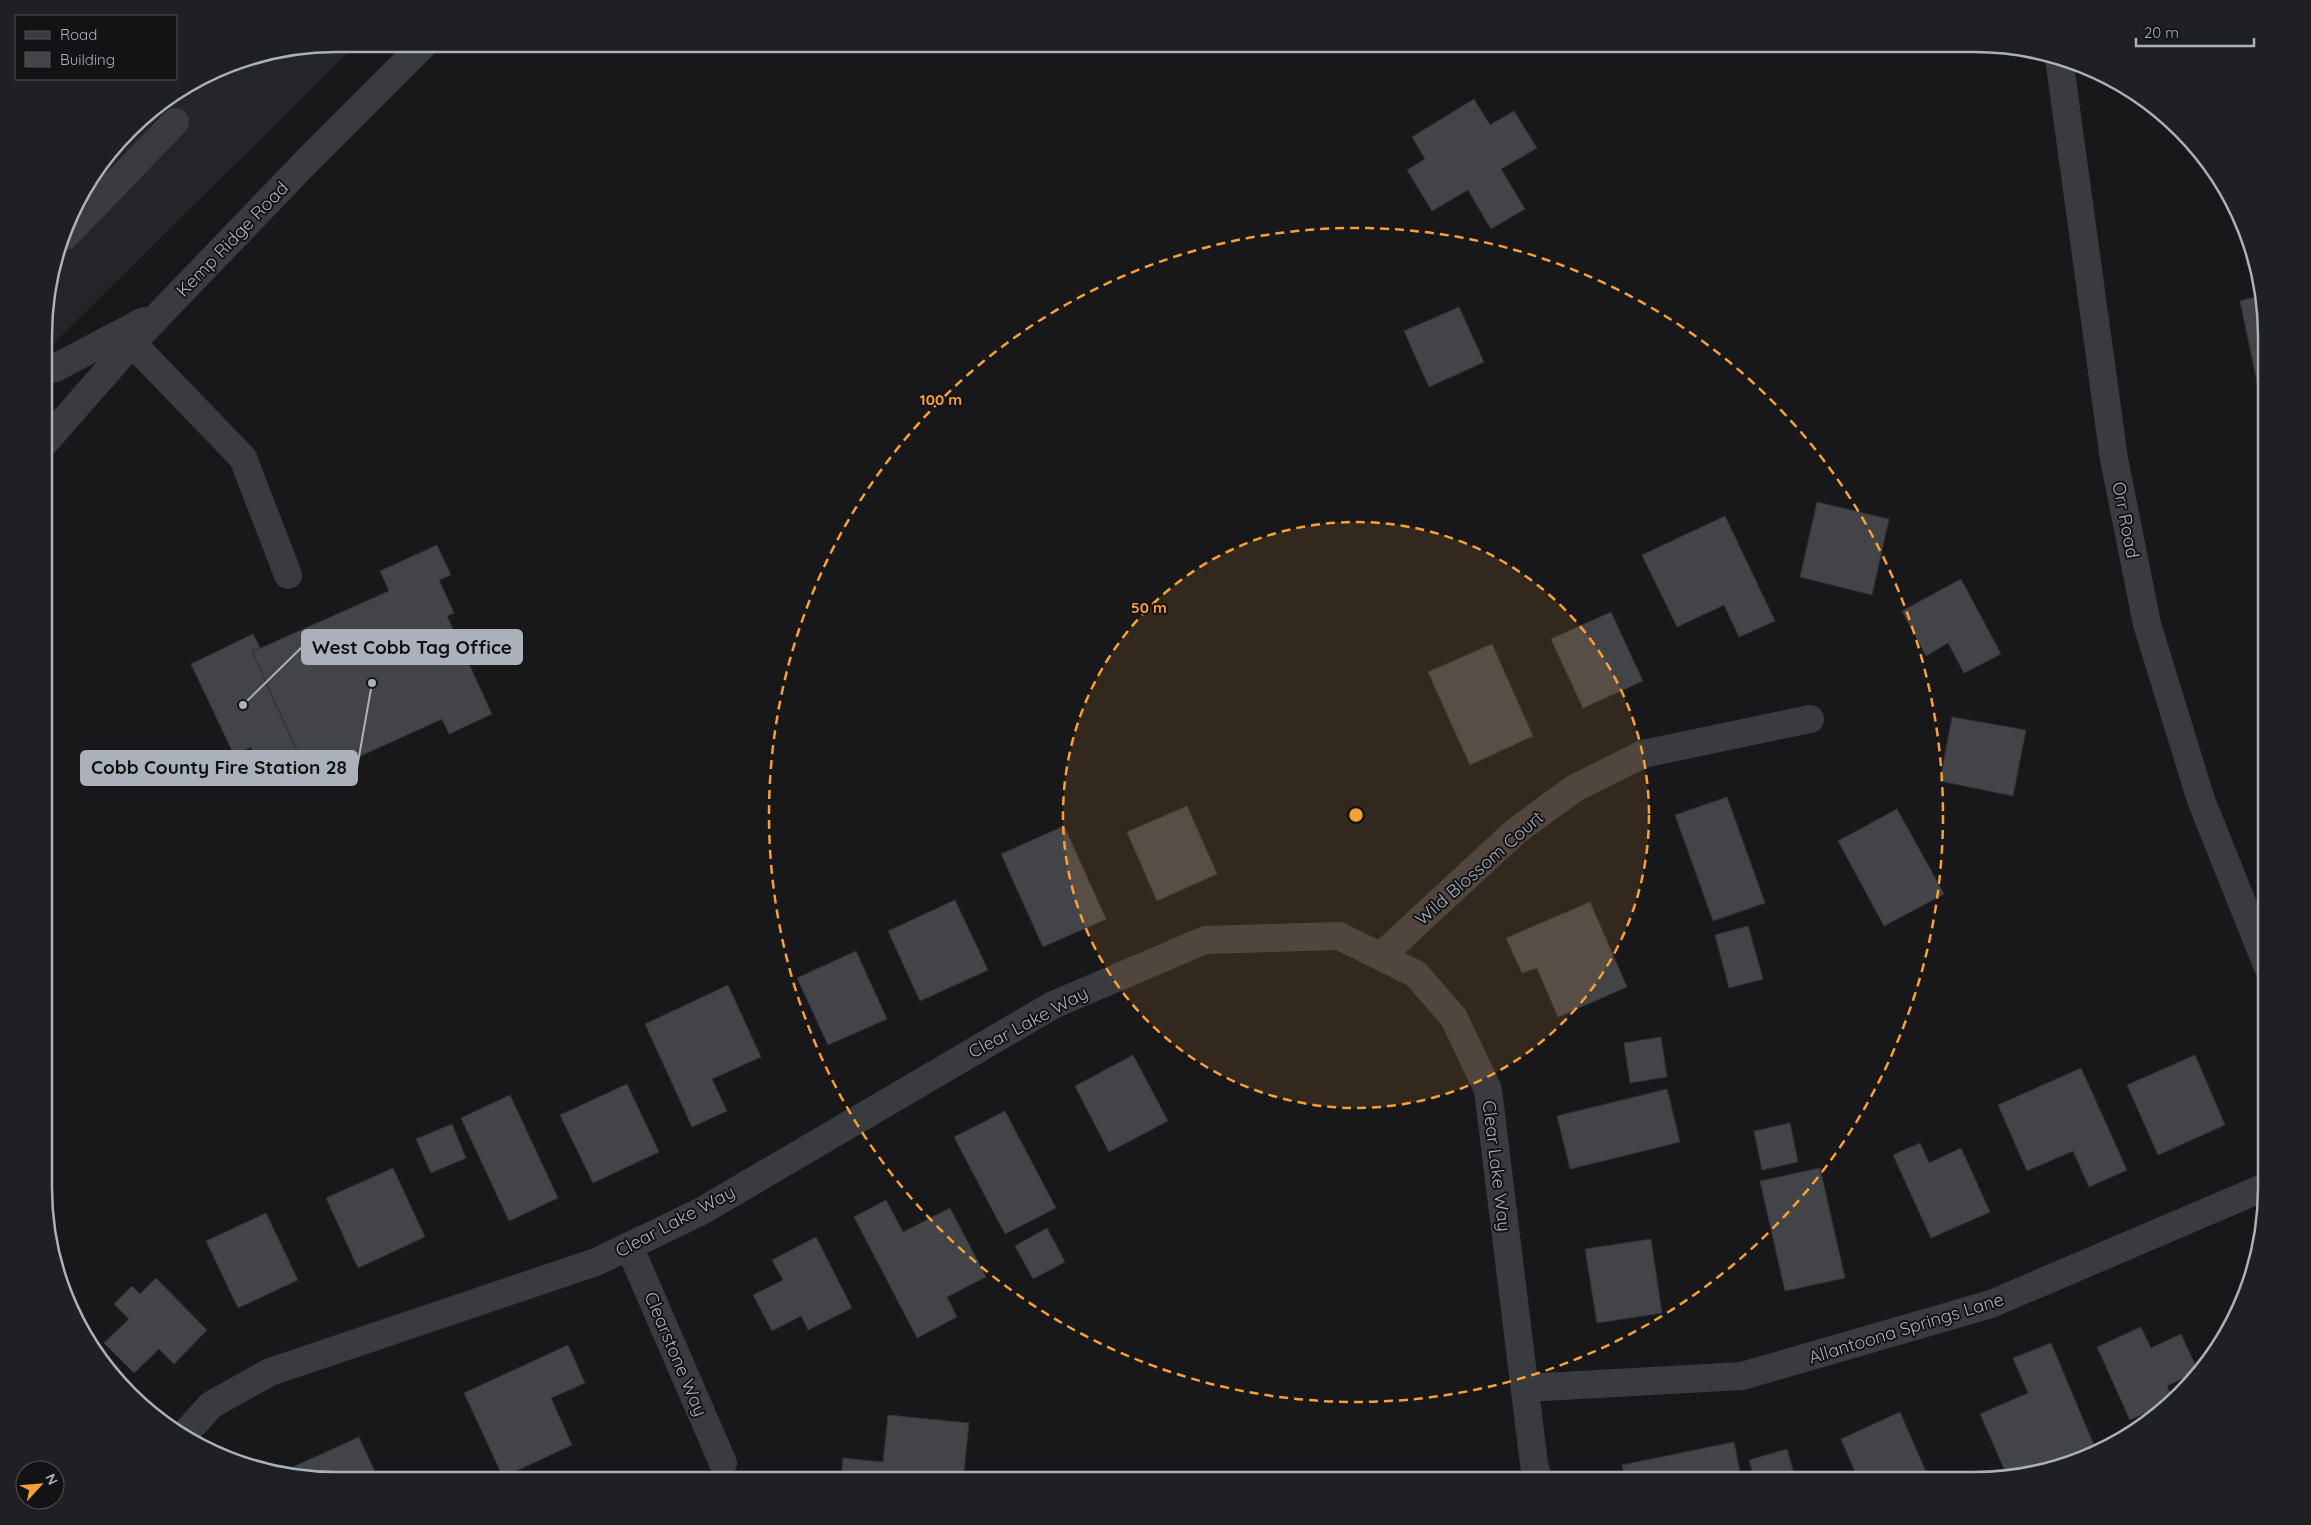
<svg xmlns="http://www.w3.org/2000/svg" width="2311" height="1525" font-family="Quicksand,sans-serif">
<rect width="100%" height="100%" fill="#18181b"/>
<polygon fill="#242528" points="336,44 357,44 46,351 46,299 74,207 143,117 225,66"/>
<g fill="#424448" stroke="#323337">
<polygon points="1474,99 1490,125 1514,111 1537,148 1501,169 1525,209 1491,229 1468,190 1432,211 1407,170 1425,159 1412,137"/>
<polygon points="2263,295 2267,318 2267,385 2258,387 2240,301"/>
<polygon points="1459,307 1484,362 1429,387 1404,331"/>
<polygon points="1817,502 1889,519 1872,595 1800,577"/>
<polygon points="1725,516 1775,621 1739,637 1724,605 1677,627 1642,555"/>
<polygon points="437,545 451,575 439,580 454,613 447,616 492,714 449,734 442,719 310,779 252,652 389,591 380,571"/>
<polygon points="1961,579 2001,654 1964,673 1948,643 1926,656 1902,611"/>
<polygon points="1611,612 1643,681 1583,708 1551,639"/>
<polygon points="253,634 260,648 252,652 301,760 266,778 251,747 234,755 191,664"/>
<polygon points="1492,644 1533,736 1470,765 1428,672"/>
<polygon points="1952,717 2026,730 2013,796 1940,781"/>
<polygon points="1727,797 1765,903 1713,921 1675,815"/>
<polygon points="1187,806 1217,874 1157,901 1127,832"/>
<polygon points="1897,809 1944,894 1884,926 1838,841"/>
<polygon points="1064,826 1106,919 1043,947 1001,854"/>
<polygon points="955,900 988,970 920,1001 888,931"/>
<polygon points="1590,902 1627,987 1558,1017 1537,968 1522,973 1506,938"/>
<polygon points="1748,926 1763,979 1729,988 1715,935"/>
<polygon points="856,951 887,1019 828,1045 797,978"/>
<polygon points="728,985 761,1057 712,1079 727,1111 692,1127 645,1024"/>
<polygon points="1661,1037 1667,1077 1630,1083 1624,1043"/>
<polygon points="1133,1055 1168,1121 1109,1152 1075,1086"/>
<polygon points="2195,1055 2225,1125 2158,1155 2127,1085"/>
<polygon points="2081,1068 2127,1170 2089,1187 2073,1151 2027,1171 1998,1105"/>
<polygon points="627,1084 659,1152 593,1183 560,1115"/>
<polygon points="1667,1089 1680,1142 1570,1169 1557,1116"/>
<polygon points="510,1095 558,1198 509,1221 461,1118"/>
<polygon points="1005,1111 1056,1208 1005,1234 954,1137"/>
<polygon points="1790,1123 1798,1162 1762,1170 1754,1131"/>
<polygon points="452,1124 466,1158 431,1173 416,1139"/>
<polygon points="1920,1143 1929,1163 1961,1148 1990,1212 1931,1238 1893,1155"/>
<polygon points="393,1168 425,1237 358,1268 326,1198"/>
<polygon points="1820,1168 1845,1278 1785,1291 1760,1181"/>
<polygon points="886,1200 903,1232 950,1208 986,1277 947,1297 957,1317 917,1338 854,1217"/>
<polygon points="266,1213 298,1280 238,1308 206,1241"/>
<polygon points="1047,1228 1065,1262 1033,1279 1015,1246"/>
<polygon points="816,1237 852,1308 808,1330 801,1316 772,1331 753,1295 783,1280 772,1260"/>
<polygon points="1651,1239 1662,1313 1597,1323 1585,1249"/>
<polygon points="2254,1272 2252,1282 2248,1289 2243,1277"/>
<polygon points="156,1278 207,1330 174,1364 159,1349 134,1373 104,1343 129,1319 114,1304 132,1286 140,1294"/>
<polygon points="2141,1327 2151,1348 2181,1334 2198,1371 2167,1386 2173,1400 2130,1420 2097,1347"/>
<polygon points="2051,1343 2094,1445 2022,1476 2008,1478 1980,1414 2028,1393 2013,1358"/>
<polygon points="568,1345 585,1383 551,1398 572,1445 503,1477 464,1393"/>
<polygon points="1900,1412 1930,1481 1859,1481 1841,1439"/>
<polygon points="888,1415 969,1423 963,1481 841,1481 843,1458 883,1462"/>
<polygon points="359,1437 379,1481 336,1481 282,1472"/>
<polygon points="1734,1442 1742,1481 1626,1481 1622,1465"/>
<polygon points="1787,1449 1796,1481 1755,1481 1749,1460"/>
</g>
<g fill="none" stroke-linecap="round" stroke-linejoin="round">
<g stroke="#393b40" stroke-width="28">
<polyline points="2059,58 2114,459 2147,624 2201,800 2267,965"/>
<polyline points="65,236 175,122"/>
<polyline points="132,343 243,458 288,575"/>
<polyline points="46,369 55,368 144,321"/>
<polyline points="46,441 132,343 307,161 424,44"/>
<polyline points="1381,956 1516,831 1575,788 1643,754 1810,719"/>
<polyline points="629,1246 723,1463"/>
<polyline points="1525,1388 1742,1376 1991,1304 2267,1186"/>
<polyline points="183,1436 211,1405 270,1372 596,1262 700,1212 1053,1005 1205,940 1339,936 1416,974 1454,1018 1488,1090 1534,1464 1538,1481"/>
</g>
</g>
<circle cx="1356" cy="815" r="293" fill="#f9a032" fill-opacity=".12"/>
<g fill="none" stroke="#f9a032" stroke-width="2.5" stroke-dasharray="9 6">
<circle cx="1356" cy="815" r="293"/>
<circle cx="1356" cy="815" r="587"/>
</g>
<g text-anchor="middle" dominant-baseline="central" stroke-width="4" stroke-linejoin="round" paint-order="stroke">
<g font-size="18" fill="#aab1bb" stroke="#131316">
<text transform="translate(232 239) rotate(-46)">Kemp Ridge Road</text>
<text transform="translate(2126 520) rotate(79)">Orr Road</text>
<text transform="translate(1479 868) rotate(-41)">Wild Blossom Court</text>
<text transform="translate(1028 1022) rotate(-28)">Clear Lake Way</text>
<text transform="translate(1497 1166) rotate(83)">Clear Lake Way</text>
<text transform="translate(675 1221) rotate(-28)">Clear Lake Way</text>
<text transform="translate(1906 1328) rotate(-17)">Allantoona Springs Lane</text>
<text transform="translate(676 1354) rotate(67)">Clearstone Way</text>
</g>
</g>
<path d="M0 0H2311V1525H0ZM336 52H1974A284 284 0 0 1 2258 336V1188A284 284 0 0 1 1974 1472H336A284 284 0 0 1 52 1188V336A284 284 0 0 1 336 52Z" fill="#1f2023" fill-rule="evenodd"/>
<path fill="none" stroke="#aab1bb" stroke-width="2.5" d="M336 52H1974A284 284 0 0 1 2258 336V1188A284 284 0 0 1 1974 1472H336A284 284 0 0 1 52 1188V336A284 284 0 0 1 336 52Z"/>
<circle cx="1356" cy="815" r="8" fill="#f9a032" stroke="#131316" stroke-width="2.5"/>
<g font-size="15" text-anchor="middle" font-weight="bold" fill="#f9a032" stroke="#131316" stroke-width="4" stroke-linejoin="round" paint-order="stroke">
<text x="941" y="405">100 m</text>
<text x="1149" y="613">50 m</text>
</g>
<path fill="none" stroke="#aab1bb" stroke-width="2" d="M243 705L302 647M372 683L357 768"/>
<g fill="#aab1bb" stroke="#131316" stroke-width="2">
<circle cx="243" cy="705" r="5"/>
<circle cx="372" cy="683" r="5"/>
</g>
<g fill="#aab1bb" stroke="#aab1bb" stroke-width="2">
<rect x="302" y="630" width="220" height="34" rx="5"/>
<rect x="81" y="751" width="276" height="34" rx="5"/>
</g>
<g font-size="19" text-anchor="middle" font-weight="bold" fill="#111">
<text x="412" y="654">West Cobb Tag Office</text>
<text x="219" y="774">Cobb County Fire Station 28</text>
</g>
<rect x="15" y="15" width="162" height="65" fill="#131316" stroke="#4f5258"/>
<rect x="25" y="31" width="25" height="8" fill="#393b40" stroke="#4f5258"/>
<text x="60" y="40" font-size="15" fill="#aab1bb">Road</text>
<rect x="25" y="52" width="25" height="15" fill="#424448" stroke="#4f5258"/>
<text x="60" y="65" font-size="15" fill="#aab1bb">Building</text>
<g transform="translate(40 1485) rotate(64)"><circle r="24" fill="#131316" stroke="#4f5258"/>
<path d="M0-4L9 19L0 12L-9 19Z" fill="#f9a032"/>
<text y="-8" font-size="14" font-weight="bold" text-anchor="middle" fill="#aab1bb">N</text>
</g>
<path d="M2136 38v8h118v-8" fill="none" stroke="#aab1bb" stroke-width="2.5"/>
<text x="2144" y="38" font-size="15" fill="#aab1bb" stroke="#131316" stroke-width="4" paint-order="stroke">20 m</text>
</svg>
